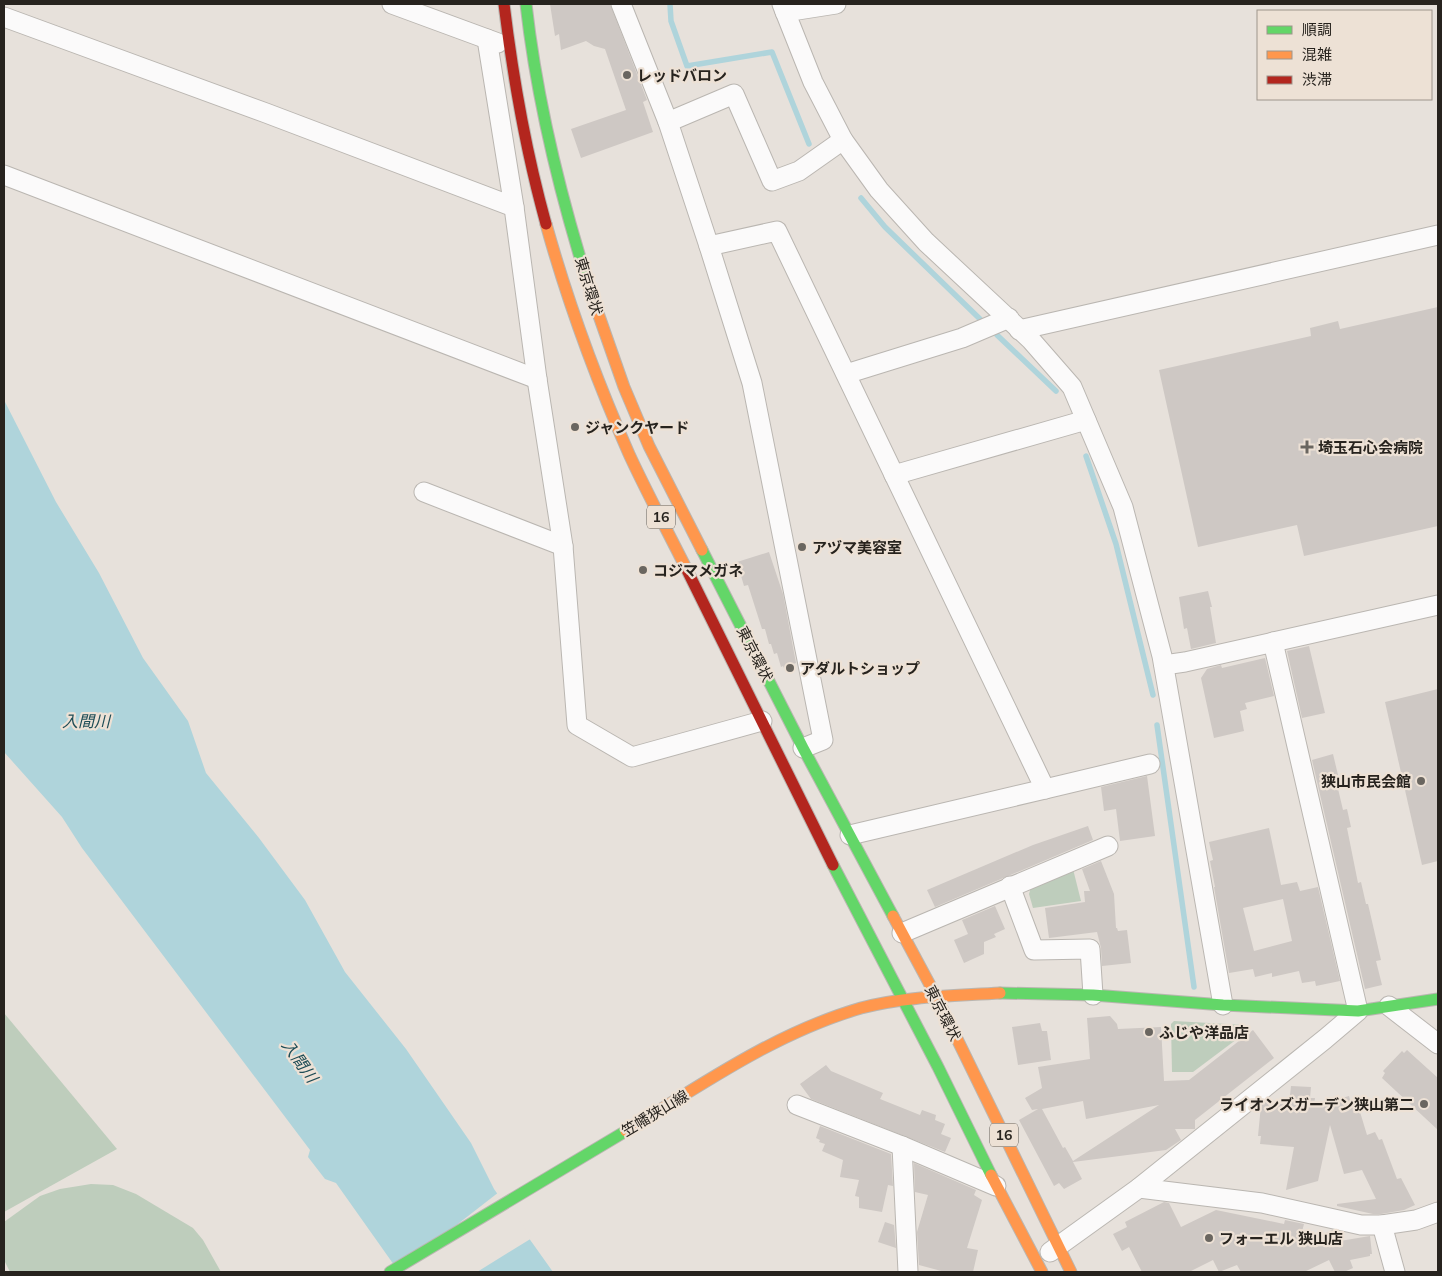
<svg xmlns="http://www.w3.org/2000/svg" width="1442" height="1276" font-family="Mulish,'Noto Sans JP',sans-serif">
<rect width="100%" height="100%" fill="#e7e1db"/>
<g fill="#becdbc">
<polygon points="1073,869 1081,901 1033,908 1029,894 1031,887"/>
<polygon points="4,1013 117,1149 4,1212"/>
<polygon points="1174,1021 1245,1025 1245,1033 1193,1072 1172,1072 1171,1024"/>
<polygon points="91,1184 113,1185 136,1194 193,1228 203,1240 221,1272 10,1272 4,1260 4,1222 40,1196 60,1189"/>
</g>
<polygon fill="#afd4db" points="4,400 56,502 99,573 143,658 188,721 206,773 259,838 305,900 345,972 406,1049 471,1143 494,1189 553,1272 399,1272 336,1183 325,1179 308,1157 310,1150 82,848 62,817 4,752"/>
<polygon fill="#e7e1db" points="499,1192 532,1238 477,1272 396,1272"/>
<g fill="none" stroke-linecap="round" stroke-linejoin="round">
<g stroke="#afd4db" stroke-width="5.5">
<polyline points="670,4 671,21 687,66 772,52 809,144"/>
<polyline points="861,198 885,227 980,319"/>
<polyline points="997,335 1056,391"/>
<polyline points="1086,456 1116,544 1153,695"/>
<polyline points="1157,725 1194,987"/>
</g>
</g>
<g fill="#cec8c4" fill-rule="evenodd">
<polygon points="550,4 610,4 647,100 643,102 653,132 581,158 571,129 626,110 605,49 594,46 586,41 561,50 559,34 555,36"/>
<polygon points="1438,307 1438,526 1304,556 1297,525 1198,547 1159,370 1311,336 1310,328 1338,321 1340,329"/>
<polygon points="769,552 783,594 796,663 784,668 783,666 781,667 777,653 774,654 771,644 769,644 765,629 762,629 748,585 744,586 737,562"/>
<polygon points="1208,591 1212,607 1210,607 1216,643 1191,649 1187,628 1184,629 1179,597"/>
<polygon points="1309,646 1325,713 1302,718 1287,651"/>
<polygon points="1265,658 1274,696 1245,703 1247,709 1240,711 1244,731 1214,738 1201,678 1207,669 1221,665 1222,668"/>
<polygon points="1438,689 1438,861 1422,865 1385,702"/>
<polygon points="1333,754 1338,775 1335,776 1343,810 1347,809 1351,827 1347,828 1358,883 1361,882 1366,904 1368,904 1381,960 1376,961 1382,985 1365,989 1312,760"/>
<polygon points="1147,776 1155,836 1120,841 1116,809 1104,811 1101,787"/>
<polygon points="1088,826 1093,840 935,907 927,890 1033,845"/>
<path d="M1269,828L1281,885L1297,882L1300,891L1318,887L1340,981L1316,986L1315,981L1302,983L1299,971L1272,977V973L1255,977L1253,969L1229,973L1214,887H1215L1210,861L1213,860L1209,842ZM1283,899L1292,941L1254,951L1243,908Z"/>
<polygon points="1101,861 1114,894 1116,928 1117,928 1118,931 1127,930 1131,963 1102,966 1101,948 1097,932 1049,938 1045,908 1085,902 1084,891 1090,891 1082,869"/>
<polygon points="995,906 1005,929 994,934 996,937 984,942 984,954 964,963 954,940 968,934 962,920"/>
<path d="M1110,1016L1117,1024L1118,1029L1161,1027L1164,1081L1189,1080L1253,1030L1274,1058L1195,1120V1129H1175L1181,1140L1166,1150L1073,1162L1082,1179L1064,1189L1059,1183L1054,1186L1019,1120L1038,1109L1032,1110L1025,1098L1042,1088L1038,1067L1090,1059L1087,1018ZM1083,1101L1086,1119L1159,1105L1073,1161L1065,1147L1063,1148L1042,1109Z"/>
<polygon points="1040,1023 1042,1031 1047,1031 1051,1060 1018,1065 1012,1027"/>
<polygon points="1407,1050 1438,1078 1438,1130 1382,1078 1385,1073 1383,1071 1402,1051 1404,1053"/>
<polygon points="826,1065 831,1071 883,1093 880,1099 920,1115 922,1110 936,1115 935,1120 945,1124 941,1134 951,1138 945,1152 811,1099 800,1084"/>
<polygon points="1291,1086 1311,1087 1310,1098 1315,1098 1314,1106 1349,1096 1351,1104 1357,1102 1367,1135 1375,1132 1379,1140 1382,1139 1397,1179 1401,1178 1415,1205 1404,1210 1381,1214 1373,1214 1337,1206 1337,1204 1376,1199 1362,1170 1344,1174 1330,1125 1318,1181 1286,1190 1294,1147 1260,1144 1261,1136 1258,1136 1261,1105 1264,1102 1289,1105"/>
<polygon points="820,1126 891,1154 893,1186 888,1185 882,1212 859,1208 859,1197 855,1196 859,1180 840,1177 843,1160 822,1151 825,1144 819,1142 820,1140 816,1138"/>
<polygon points="914,1163 976,1190 974,1195 982,1200 967,1248 978,1250 973,1272 945,1272 919,1265 917,1232 928,1195 915,1192"/>
<polygon points="1164,1202 1169,1203 1181,1227 1216,1210 1284,1224 1285,1220 1304,1224 1298,1247 1332,1230 1335,1231 1340,1241 1370,1236 1372,1254 1370,1254 1370,1256 1350,1260 1353,1268 1344,1272 1335,1272 1329,1260 1304,1272 1241,1272 1237,1265 1219,1272 1213,1260 1189,1272 1142,1272 1129,1247 1122,1251 1113,1234 1127,1227 1125,1222"/>
<polygon points="885,1222 894,1225 896,1248 878,1242"/>
</g>
<g fill="none" stroke-linecap="round" stroke-linejoin="round">
<g stroke="#bab6b1" stroke-width="21">
<g id="street">
<polyline points="392,4 498,43"/>
<polyline points="621,4 668,122 709,246 752,383 823,740 803,748"/>
<polyline points="782,4 813,82 843,140 879,190 926,242 1031,340 1072,387 1123,507 1162,656 1223,1005"/>
<polyline points="785,12 836,4"/>
<polyline points="4,17 266,113 514,207"/>
<polyline points="487,39 514,207 537,379 563,546 577,725 632,757 762,721"/>
<polyline points="668,122 734,94 772,181 799,171 843,140"/>
<polyline points="4,175 537,379"/>
<polyline points="709,246 777,231 1045,789 850,835"/>
<polyline points="1019,330 1438,235"/>
<polyline points="846,374 962,338 1009,318"/>
<polyline points="894,475 1086,420"/>
<polyline points="424,492 563,546"/>
<polyline points="1164,665 1185,662 1438,605"/>
<polyline points="1045,789 1150,764"/>
<polyline points="1010,886 1034,950 1090,949 1093,995"/>
<polyline points="902,933 1108,846"/>
<polyline points="1389,1006 1438,1044"/>
<polyline points="797,1105 902,1146 996,1186"/>
<polyline points="902,1146 908,1272"/>
<polyline points="1139,1188 1262,1203 1361,1225 1382,1225 1416,1220 1438,1212"/>
<polyline points="1382,1225 1395,1272"/>
<polyline points="1050,1252 1139,1188 1325,1039 1358,1011 1273,642"/>
</g>
</g>
<g stroke="#bab6b1" stroke-width="13">
<g id="fast">
<path d="M526,4C537,102 561,199 591,293"/>
<polyline points="702,550 803,748 893,916"/>
<polyline points="833,865 938,1067 991,1175"/>
<polyline points="1000,993 1093,995 1223,1005 1358,1011 1438,999"/>
<polyline points="390,1272 626,1131"/>
</g>
</g>
<g stroke="#bab6b1" stroke-width="13">
<g id="slow">
<path d="M546,224C568,303 596,379 629,454C647,493 668,532 687,570"/>
<polyline points="591,293 624,387 649,446 702,550"/>
<polyline points="893,916 937,998 1071,1272"/>
<path d="M626,1131C701,1085 775,1033 861,1008C906,996 954,996 1000,993"/>
<polyline points="991,1175 1042,1272"/>
</g>
</g>
<g stroke="#bab6b1" stroke-width="13">
<g id="jam">
<path d="M504,4C513,78 526,152 546,224"/>
<polyline points="687,570 833,865"/>
</g>
</g>
<use href="#street" stroke="#fbfafa" stroke-width="19"/>
<use href="#fast" stroke="#63d668" stroke-width="11"/>
<use href="#slow" stroke="#ff974d" stroke-width="11"/>
<use href="#jam" stroke="#b3261e" stroke-width="11"/>
</g>
<g fill="#6a6660" stroke="#ede1d5" stroke-width="2">
<circle cx="627" cy="75" r="5"/>
<circle cx="575" cy="427" r="5"/>
<path d="M1304.5 439.5h5v5h5v5h-5v5h-5v-5h-5v-5h5z"/>
<circle cx="802" cy="547" r="5"/>
<circle cx="643" cy="570" r="5"/>
<circle cx="790" cy="668" r="5"/>
<circle cx="1421" cy="781" r="5"/>
<circle cx="1149" cy="1032" r="5"/>
<circle cx="1424" cy="1104" r="5"/>
<circle cx="1209" cy="1238" r="5"/>
</g>
<g text-anchor="middle" dominant-baseline="central" stroke-width="4.5" stroke-linejoin="round" paint-order="stroke">
<g fill="#ede1d5" stroke="#625c55" stroke-width="1">
<rect x="647" y="505.5" width="28" height="23" rx="4"/>
<rect x="990" y="1123.5" width="28" height="23" rx="4"/>
</g>
<g font-size="14" font-weight="bold" fill="#27231e">
<text x="661" y="517">16</text>
<text x="1004" y="1135">16</text>
</g>
<g font-size="15" font-weight="bold" fill="#27231e" stroke="#ede1d5" text-anchor="start">
<text x="637" y="75">レッドバロン</text>
<text x="585" y="427">ジャンクヤード</text>
<text x="1318" y="447">埼玉石心会病院</text>
<text x="812" y="547">アヅマ美容室</text>
<text x="653" y="570">コジマメガネ</text>
<text x="800" y="668">アダルトショップ</text>
<text x="1411" y="781" text-anchor="end">狭山市民会館</text>
<text x="1159" y="1032">ふじや洋品店</text>
<text x="1414" y="1104" text-anchor="end">ライオンズガーデン狭山第二</text>
<text x="1219" y="1238">フォーエル 狭山店</text>
</g>
<g font-size="15" fill="#27231e" stroke="#ede1d5">
<text transform="translate(589 286) rotate(73)">東京環状</text>
<text transform="translate(755 654) rotate(63)">東京環状</text>
<text transform="translate(943 1013) rotate(63)">東京環状</text>
<text transform="translate(655 1113) rotate(-31)">笠幡狭山線</text>
</g>
<g font-size="16" font-style="italic" fill="#1d4c56" stroke="#ede1d5">
<text x="86" y="721">入間川</text>
<text transform="translate(300 1061) rotate(54)">入間川</text>
</g>
</g>
<rect width="1442" height="1276" fill="none" stroke="#27231e" stroke-width="10"/>
<rect x="1257" y="10" width="175" height="90" fill="#ede1d5" stroke="#9e958c"/>
<rect x="1267" y="26" width="25" height="8" fill="#63d668" stroke="#9e958c"/>
<text x="1302" y="35" font-size="15" fill="#27231e">順調</text>
<rect x="1267" y="51" width="25" height="8" fill="#ff974d" stroke="#9e958c"/>
<text x="1302" y="60" font-size="15" fill="#27231e">混雑</text>
<rect x="1267" y="76" width="25" height="8" fill="#b3261e" stroke="#9e958c"/>
<text x="1302" y="85" font-size="15" fill="#27231e">渋滞</text>
</svg>
